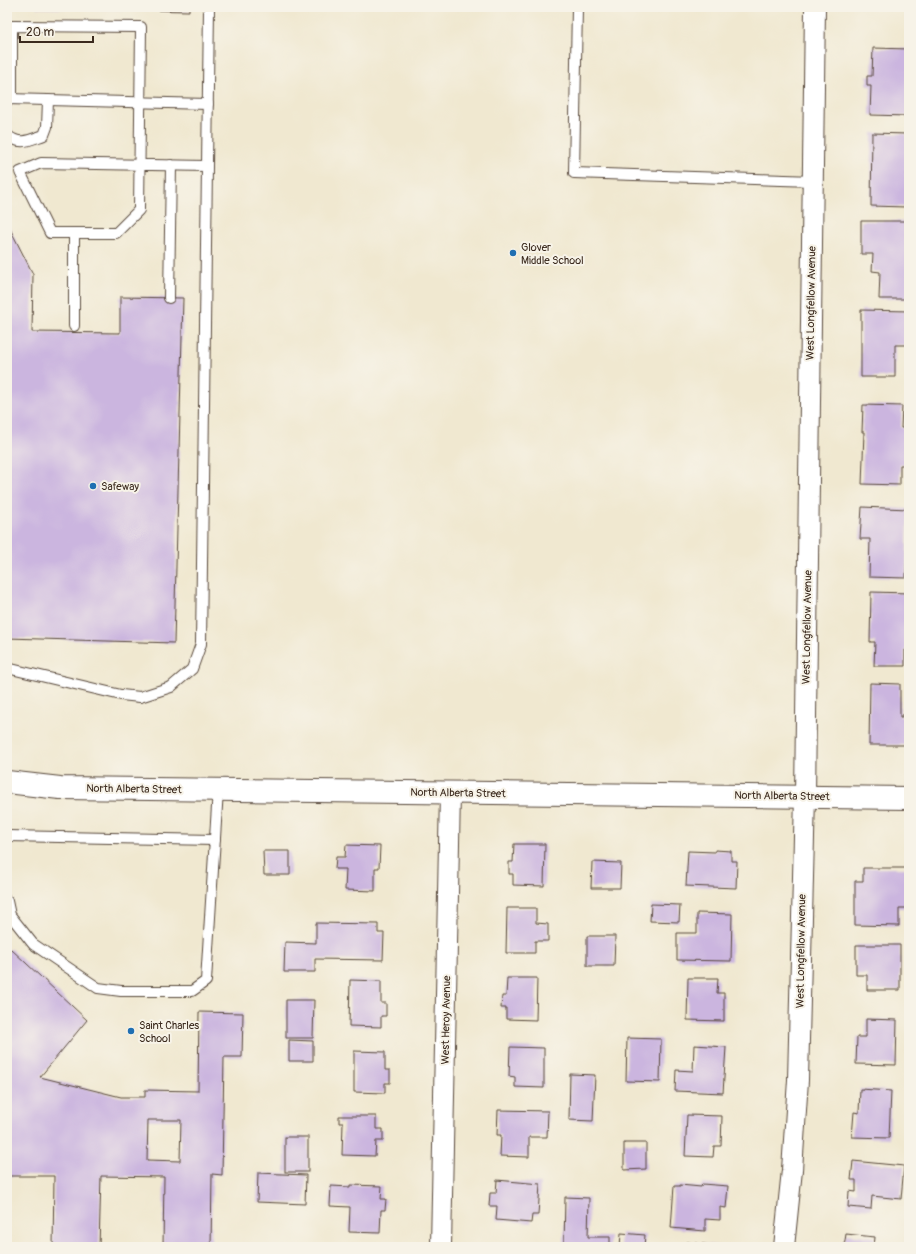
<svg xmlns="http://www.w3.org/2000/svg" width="916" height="1254" font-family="Pangolin,sans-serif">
<rect width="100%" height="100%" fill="#f7f3e8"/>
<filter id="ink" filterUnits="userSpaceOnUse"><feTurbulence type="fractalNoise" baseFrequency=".025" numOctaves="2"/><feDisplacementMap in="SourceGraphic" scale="8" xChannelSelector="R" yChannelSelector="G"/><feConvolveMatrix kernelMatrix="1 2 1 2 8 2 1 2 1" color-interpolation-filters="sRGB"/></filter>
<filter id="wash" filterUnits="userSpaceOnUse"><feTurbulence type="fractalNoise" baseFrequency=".012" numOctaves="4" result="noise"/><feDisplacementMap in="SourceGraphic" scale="16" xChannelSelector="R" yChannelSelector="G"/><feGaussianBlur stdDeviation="0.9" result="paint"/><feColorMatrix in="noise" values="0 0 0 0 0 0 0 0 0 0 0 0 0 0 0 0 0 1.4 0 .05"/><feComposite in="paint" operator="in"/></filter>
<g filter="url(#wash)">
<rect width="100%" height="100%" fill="#f0e8d0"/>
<g id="blocks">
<g fill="#cbb5df" fill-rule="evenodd">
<polygon points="37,7 189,7 189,11 37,8"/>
<polygon points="873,48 909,49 908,116 870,115 871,86 867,86 867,76 872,76"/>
<polygon points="872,133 907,134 906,207 871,206"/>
<polygon points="861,221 909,221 909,299 879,299 880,272 872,271 873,254 861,254"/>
<polygon points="7,223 33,274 32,332 120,333 120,297 183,298 174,643 7,638"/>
<polygon points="861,310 909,311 909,345 895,345 895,377 861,377"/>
<polygon points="863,405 902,406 901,428 909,428 909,465 900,465 900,485 862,484 864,432 862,432"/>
<polygon points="862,507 908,509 906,578 869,577 870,539 860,539"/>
<polygon points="871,592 909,593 909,650 905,650 905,666 874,666 875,642 870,642"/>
<polygon points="870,683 900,684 900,717 902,717 902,715 909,715 909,745 869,745"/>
<polygon points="514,844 545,844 544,886 513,885 513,874 509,874 509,862 513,862"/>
<polygon points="346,845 380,846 379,868 375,868 375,891 345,890 346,869 335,869 336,857 345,857"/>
<polygon points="715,850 731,851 731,861 737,861 736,888 686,886 688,851 715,852"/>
<polygon points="263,851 290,851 290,875 264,875"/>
<polygon points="592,862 621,863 620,888 591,888"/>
<polygon points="863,868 909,868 909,908 899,908 899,926 855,925 855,881 863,881"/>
<polygon points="651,904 680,905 679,922 650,921"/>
<polygon points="507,908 536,908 536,923 548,924 548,941 535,941 535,953 506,953"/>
<polygon points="697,913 732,914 731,961 677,960 677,933 697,933"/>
<polygon points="316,923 378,924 378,933 384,933 383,960 315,959 315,972 284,972 285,942 316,943"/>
<polygon points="587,936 615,936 614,966 587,966"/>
<polygon points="856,945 900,945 900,990 867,990 867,975 856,975"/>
<path d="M11,949L87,1020L40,1077L121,1097H145V1090L198,1091L199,1012L243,1013L242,1057H224L222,1175L212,1174L211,1247H163L164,1177L101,1176L99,1247H53L54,1176H7V952ZM148,1120H181L180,1161L147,1160Z"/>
<polygon points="507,978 537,978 536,1020 506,1019 506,1008 501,1008 502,996 506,996"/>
<polygon points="688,978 718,978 717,993 724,993 724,1021 687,1020"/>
<polygon points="350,980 381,981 381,1003 386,1003 386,1016 381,1016 381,1027 349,1026"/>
<polygon points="286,1000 314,1000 313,1038 286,1038"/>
<polygon points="866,1019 897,1020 896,1065 856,1064 857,1037 866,1037"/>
<polygon points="627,1038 661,1039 660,1082 626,1081"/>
<polygon points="289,1040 313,1041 313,1061 289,1061"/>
<polygon points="694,1045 726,1047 723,1093 675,1091 676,1070 693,1071"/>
<polygon points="510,1047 544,1048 544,1088 515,1087 515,1077 509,1076"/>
<polygon points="354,1051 385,1052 385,1070 390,1070 390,1083 385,1083 385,1093 354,1092"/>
<polygon points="570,1074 595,1075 593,1121 569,1120"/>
<polygon points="860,1089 891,1091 889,1138 852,1137 854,1112 859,1113"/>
<polygon points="498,1110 548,1111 547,1137 529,1137 529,1157 500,1156 501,1135 497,1135"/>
<polygon points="687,1115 722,1116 721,1146 714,1146 713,1157 685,1156"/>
<polygon points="339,1116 376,1116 376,1129 383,1129 383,1141 376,1141 375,1156 342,1155 343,1123 339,1123"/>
<rect x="285" y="1137" width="23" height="35"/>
<polygon points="624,1143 646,1143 646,1169 624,1170"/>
<polygon points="853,1161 904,1166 901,1199 872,1196 871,1209 848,1207 849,1191 856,1192 856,1180 851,1180"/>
<polygon points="258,1173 306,1175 305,1204 257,1202"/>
<polygon points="497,1180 540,1184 538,1215 532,1215 531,1223 496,1220 497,1206 489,1206 490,1193 496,1193"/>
<polygon points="702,1184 728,1186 726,1208 720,1207 720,1220 705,1219 705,1231 671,1228 674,1186 680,1186 680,1185 701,1187"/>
<polygon points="350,1185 382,1186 381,1199 386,1199 385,1210 381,1210 380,1233 349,1232 350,1207 330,1206 331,1186 350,1187"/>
<polygon points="565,1197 589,1198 588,1237 610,1237 610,1247 564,1247"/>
<polygon points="621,1233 645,1235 644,1247 620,1247"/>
<polygon points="846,1234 875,1237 874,1247 844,1247"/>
<polygon points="687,1242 719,1246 719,1247 686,1247"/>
</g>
</g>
</g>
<g filter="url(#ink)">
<use href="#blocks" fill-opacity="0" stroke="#564639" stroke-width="1"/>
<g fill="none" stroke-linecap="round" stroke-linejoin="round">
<g stroke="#564639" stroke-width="12">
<g id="lane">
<polyline points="577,7 574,173 813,181"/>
<polyline points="7,99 208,104"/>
<polyline points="12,99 12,26 141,27 139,210 116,233 50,233 20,172 41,163 207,166"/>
<path d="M7,135C20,146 29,140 44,135L47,127L48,100"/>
<polyline points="169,298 171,165"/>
<polyline points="74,326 74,233"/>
<polyline points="7,668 121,695 140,697 171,687 192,669 201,644 209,7"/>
<polyline points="7,836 215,840"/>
<polyline points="7,901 10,915 33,944 98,988 121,991 192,991 206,981 218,790"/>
</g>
</g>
<g stroke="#564639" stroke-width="22">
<g id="street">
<polyline points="441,1247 450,793"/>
<polyline points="784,1247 792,1170 798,1080 805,796 815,7"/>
</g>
</g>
<g stroke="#564639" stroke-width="24">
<polyline id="secondary" points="7,782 60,788 909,798"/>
</g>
<use href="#lane" stroke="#fff" stroke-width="10"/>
<use href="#street" stroke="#fff" stroke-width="20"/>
<use href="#secondary" stroke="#fff" stroke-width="22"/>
</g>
</g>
<g fill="#1f6fb2" stroke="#f7f3e8" stroke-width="1.5">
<circle cx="513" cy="253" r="4"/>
<circle cx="93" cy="486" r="4"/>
<circle cx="131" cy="1031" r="4"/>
</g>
<g text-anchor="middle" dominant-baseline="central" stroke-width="4" stroke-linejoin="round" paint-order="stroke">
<g font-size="11" fill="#3b2a1e" stroke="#f7f3e8" text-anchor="start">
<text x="521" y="247">Glover<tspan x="521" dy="13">Middle School</tspan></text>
<text x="101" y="486">Safeway</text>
<text x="139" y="1025">Saint Charles<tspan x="139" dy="13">School</tspan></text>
</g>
<g font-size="11" fill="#3b2a1e" stroke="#f7f3e8">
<text transform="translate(811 303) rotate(-89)">West Longfellow Avenue</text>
<text transform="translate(807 627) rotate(-89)">West Longfellow Avenue</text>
<text transform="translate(134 789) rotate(1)">North Alberta Street</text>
<text transform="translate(458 793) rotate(1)">North Alberta Street</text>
<text transform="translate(782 796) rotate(1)">North Alberta Street</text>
<text transform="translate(801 951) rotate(-89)">West Longfellow Avenue</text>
<text transform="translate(446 1020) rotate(-89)">West Heroy Avenue</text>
</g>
</g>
<rect width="916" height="1254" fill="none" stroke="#f7f3e8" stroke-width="24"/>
<path d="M20 36v6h73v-6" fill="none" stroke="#3b2a1e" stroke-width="2"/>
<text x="26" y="36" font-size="12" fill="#3b2a1e" stroke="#f7f3e8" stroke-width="3" paint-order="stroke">20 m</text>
</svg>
